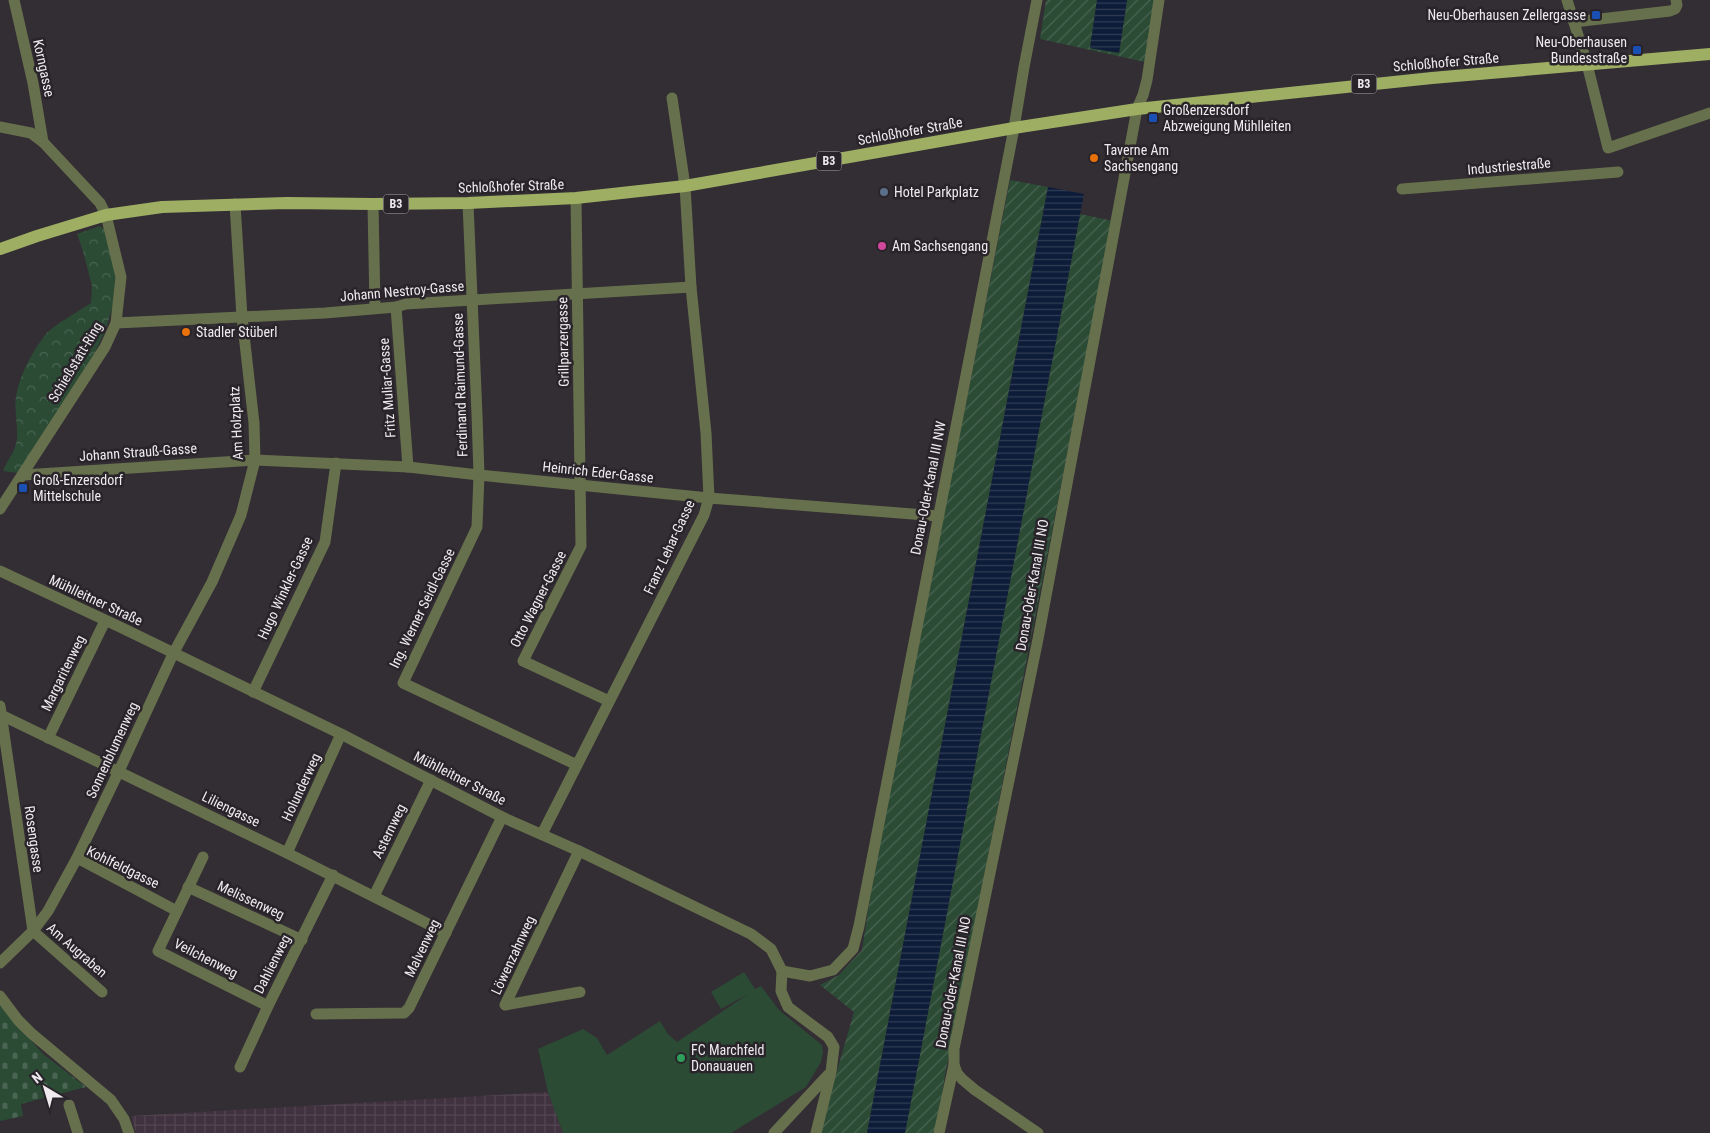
<svg xmlns="http://www.w3.org/2000/svg" width="1710" height="1133" font-family="'Roboto Condensed',sans-serif">
<defs>
<pattern id="industrial-grid" width="8" height="8" patternUnits="userSpaceOnUse" patternTransform="scale(1.25)"><rect width="8" height="8" fill="#40323f"/><path d="M0 4h8M4 0v8" fill="none" stroke="#534652"/></pattern>
<pattern id="cemetery-stones" width="16" height="16" patternUnits="userSpaceOnUse" patternTransform="scale(1.25)"><rect width="16" height="16" fill="#2b4b35"/><path d="M2 7V4a2 2 0 0 1 4 0v3zM10 15v-3a2 2 0 0 1 4 0v3z" fill="#4a6553"/></pattern>
<pattern id="park-crowns" width="20" height="18" patternUnits="userSpaceOnUse" patternTransform="scale(1.25)"><rect width="20" height="18" fill="#2b4b35"/><path d="M2 6a3 3 0 1 1 6 0M12 15a3 3 0 1 1 6 0" fill="none" stroke="#4a6553"/></pattern>
<pattern id="garden-furrows" width="10" height="10" patternUnits="userSpaceOnUse" patternTransform="scale(1.25)"><rect width="10" height="10" fill="#2b4b35"/><path d="M-1 1l2-2M0 10L10 0M9 11l2-2" fill="none" stroke="#4a6553"/></pattern>
<pattern id="water-rules" width="6" height="5" patternUnits="userSpaceOnUse" patternTransform="scale(1.25)"><rect width="6" height="5" fill="#0d1c38"/><path d="M0 2.5h6" fill="none" stroke="#313d55"/></pattern>
</defs>
<rect width="100%" height="100%" fill="#332d34"/>
<polygon fill="url(#industrial-grid)" points="548,1092 563,1133 136,1133 131,1116"/>
<polygon fill="#2b4b35" points="744,972 755,989 761,986 779,1010 822,1045 823,1052 821,1062 806,1087 731,1133 563,1133 548,1092 538,1049 583,1029 597,1038 607,1055 660,1021 668,1034 677,1042 748,994 721,1009 711,992"/>
<polygon fill="url(#cemetery-stones)" points="0,1005 43,1054 86,1087 21,1104 23,1116 0,1121"/>
<path fill="url(#park-crowns)" d="M100,226L105,230L116,277L115,300L105,331L90,363L18,473L3,471C7,460 16,451 17,439C18,425 14,411 16,397C19,376 33,350 46,334C54,325 79,311 91,303L92,286L83,251L77,234Z"/>
<g fill="url(#garden-furrows)">
<polygon points="1046,0 1097,0 1090,48 1119,53 1127,0 1155,0 1145,62 1040,39"/>
<polygon points="1010,180 1048,187 867,1133 819,1133 854,1012 820,985 839,975 862,950 877,853"/>
<polygon points="1080,214 1113,221 945,1075 936,1133 905,1133"/>
</g>
<g fill="url(#water-rules)">
<polygon points="1097,0 1127,0 1119,53 1090,48"/>
<polygon points="1048,187 1084,194 905,1133 867,1133"/>
</g>
<g fill="none" stroke-linecap="round" stroke-linejoin="round">
<g stroke="#67704c" stroke-width="11">
<polyline points="14,0 33,83 43,142"/>
<polyline points="1567,0 1587,64 1608,148 1710,113"/>
<polyline points="1574,22 1670,11 1675,9 1677,5 1676,0"/>
<polyline points="0,127 31,133 43,142 100,203 106,215 121,277 116,323 105,347 0,509"/>
<polyline points="1402,189 1618,172"/>
<polyline points="576,198 581,546 523,661 609,701"/>
<polyline points="468,203 477,415 479,475 477,527 403,683 577,765"/>
<polyline points="373,204 375,308"/>
<polyline points="396,307 408,467"/>
<polyline points="116,323 325,313 396,307 406,304 691,287"/>
<polyline points="23,475 255,460 408,467 479,475 709,498 938,516"/>
<polyline points="0,571 120,627 341,734 502,817 579,851 751,934 771,949 782,971 781,991 788,1007 828,1037 834,1047 831,1072 816,1133"/>
<polyline points="253,692 325,542 336,463"/>
<polyline points="0,706 33,931 0,963"/>
<polyline points="1,715 287,853 446,933"/>
<polyline points="48,738 105,621"/>
<polyline points="542,834 704,515 709,498 706,433 691,287 685,186 672,98"/>
<polyline points="579,851 505,1005 580,992"/>
<polyline points="287,853 341,734"/>
<polyline points="203,857 158,951 268,1006"/>
<polyline points="77,858 119,771 173,654 212,582 241,515 255,460 254,423 242,317 235,204"/>
<polyline points="188,887 302,940"/>
<polyline points="374,896 431,780"/>
<polyline points="782,971 810,976 833,970 853,949 859,926 1014,128 1024,67 1037,0"/>
<polyline points="102,992 33,931 48,911 77,858 177,911"/>
<polyline points="0,996 18,1020 31,1033 111,1100 124,1119 129,1133"/>
<polyline points="316,1014 404,1013 409,1008 502,817"/>
<polyline points="954,1065 957,1073 962,1079 975,1090 1038,1133"/>
<polyline points="240,1067 268,1006 333,875"/>
<polyline points="69,1105 78,1133"/>
<polyline points="774,1133 828,1075"/>
<polyline points="939,1133 954,1065 954,1049 1038,639 1137,109 1143,95 1147,80 1159,0"/>
</g>
<polyline stroke="#9eaf64" stroke-width="12" points="0,249 37,236 106,215 162,207 287,203 373,204 468,203 576,198 685,186 1014,128 1137,109 1432,78 1710,54"/>
</g>
<g fill="#1a4fb4" stroke="#29242a" stroke-width="2">
<rect x="1591" y="10" width="10" height="10" rx="2.5"/>
<rect x="1632" y="45" width="10" height="10" rx="2.5"/>
<rect x="1148" y="113" width="10" height="10" rx="2.5"/>
<rect x="18" y="483" width="10" height="10" rx="2.5"/>
</g>
<g fill="#e8710a" stroke="#29242a" stroke-width="2">
<circle cx="1094" cy="158" r="5"/>
<circle cx="186" cy="332" r="5"/>
</g>
<circle fill="#5c6f8a" stroke="#29242a" stroke-width="2" cx="884" cy="192" r="5"/>
<circle fill="#d1479c" stroke="#29242a" stroke-width="2" cx="882" cy="246" r="5"/>
<circle fill="#2e9e5b" stroke="#29242a" stroke-width="2" cx="681" cy="1058" r="5"/>
<g text-anchor="middle" dominant-baseline="central" stroke-width="5" stroke-linejoin="round" paint-order="stroke">
<g fill="#29242a" stroke="#b3afb3" stroke-width="1">
<rect x="1351.5" y="74.5" width="25" height="19" rx="4"/>
<rect x="816.5" y="151.5" width="25" height="19" rx="4"/>
<rect x="383.5" y="194.5" width="25" height="19" rx="4"/>
</g>
<g font-size="12" font-weight="bold" fill="#eeeaee">
<text x="1364" y="84">B3</text>
<text x="829" y="161">B3</text>
<text x="396" y="204">B3</text>
</g>
<g font-size="14" fill="#eeeaee" stroke="#29242a" text-anchor="start">
<text x="1586" y="15" text-anchor="end">Neu-Oberhausen Zellergasse</text>
<text x="1627" y="42" text-anchor="end">Neu-Oberhausen<tspan x="1627" dy="16">Bundesstraße</tspan></text>
<text x="1163" y="110">Großenzersdorf<tspan x="1163" dy="16">Abzweigung Mühlleiten</tspan></text>
<text x="1104" y="150">Taverne Am<tspan x="1104" dy="16">Sachsengang</tspan></text>
<text x="894" y="192">Hotel Parkplatz</text>
<text x="892" y="246">Am Sachsengang</text>
<text x="196" y="332">Stadler Stüberl</text>
<text x="33" y="480">Groß-Enzersdorf<tspan x="33" dy="16">Mittelschule</tspan></text>
<text x="691" y="1050">FC Marchfeld<tspan x="691" dy="16">Donauauen</tspan></text>
</g>
<g font-size="14" fill="#eeeaee" stroke="#29242a">
<text transform="translate(1446 62) rotate(-5)">Schloßhofer Straße</text>
<text transform="translate(44 68) rotate(78)">Korngasse</text>
<text transform="translate(910 131) rotate(-10)">Schloßhofer Straße</text>
<text transform="translate(1509 166) rotate(-5)">Industriestraße</text>
<text transform="translate(511 186) rotate(-2)">Schloßhofer Straße</text>
<text transform="translate(402 291) rotate(-5)">Johann Nestroy-Gasse</text>
<text transform="translate(563 342) rotate(-91)">Grillparzergasse</text>
<text transform="translate(75 362) rotate(-59)">Schießstatt-Ring</text>
<text transform="translate(460 385) rotate(-92)">Ferdinand Raimund-Gasse</text>
<text transform="translate(387 388) rotate(-94)">Fritz Muliar-Gasse</text>
<text transform="translate(236 423) rotate(-93)">Am Holzplatz</text>
<text transform="translate(138 452) rotate(-4)">Johann Strauß-Gasse</text>
<text transform="translate(598 472) rotate(6)">Heinrich Eder-Gasse</text>
<text transform="translate(928 488) rotate(-79)">Donau-Oder-Kanal III NW</text>
<text transform="translate(669 547) rotate(-65)">Franz Lehar-Gasse</text>
<text transform="translate(1032 585) rotate(-80)">Donau-Oder-Kanal III NO</text>
<text transform="translate(285 588) rotate(-65)">Hugo Winkler-Gasse</text>
<text transform="translate(538 599) rotate(-63)">Otto Wagner-Gasse</text>
<text transform="translate(96 600) rotate(25)">Mühlleitner Straße</text>
<text transform="translate(422 608) rotate(-64)">Ing. Werner Seidl-Gasse</text>
<text transform="translate(63 673) rotate(-64)">Margaritenweg</text>
<text transform="translate(112 750) rotate(-65)">Sonnenblumenweg</text>
<text transform="translate(460 778) rotate(27)">Mühlleitner Straße</text>
<text transform="translate(301 787) rotate(-65)">Holunderweg</text>
<text transform="translate(231 809) rotate(26)">Liliengasse</text>
<text transform="translate(389 831) rotate(-64)">Asternweg</text>
<text transform="translate(34 839) rotate(82)">Rosengasse</text>
<text transform="translate(123 867) rotate(26)">Kohlfeldgasse</text>
<text transform="translate(251 900) rotate(25)">Melissenweg</text>
<text transform="translate(422 948) rotate(-64)">Malvenweg</text>
<text transform="translate(77 950) rotate(41)">Am Augraben</text>
<text transform="translate(513 955) rotate(-65)">Löwenzahnweg</text>
<text transform="translate(206 958) rotate(27)">Veilchenweg</text>
<text transform="translate(272 964) rotate(-63)">Dahlienweg</text>
<text transform="translate(953 982) rotate(-79)">Donau-Oder-Kanal III NO</text>
</g>
</g>
<g transform="translate(45 1088) rotate(322)" stroke="#29242a" stroke-width="4" paint-order="stroke">
<path d="M0-4L9 19L0 12L-9 19Z" fill="#eeeaee"/>
<text y="-8" font-size="14" font-weight="bold" text-anchor="middle" fill="#eeeaee">N</text>
</g>
</svg>
